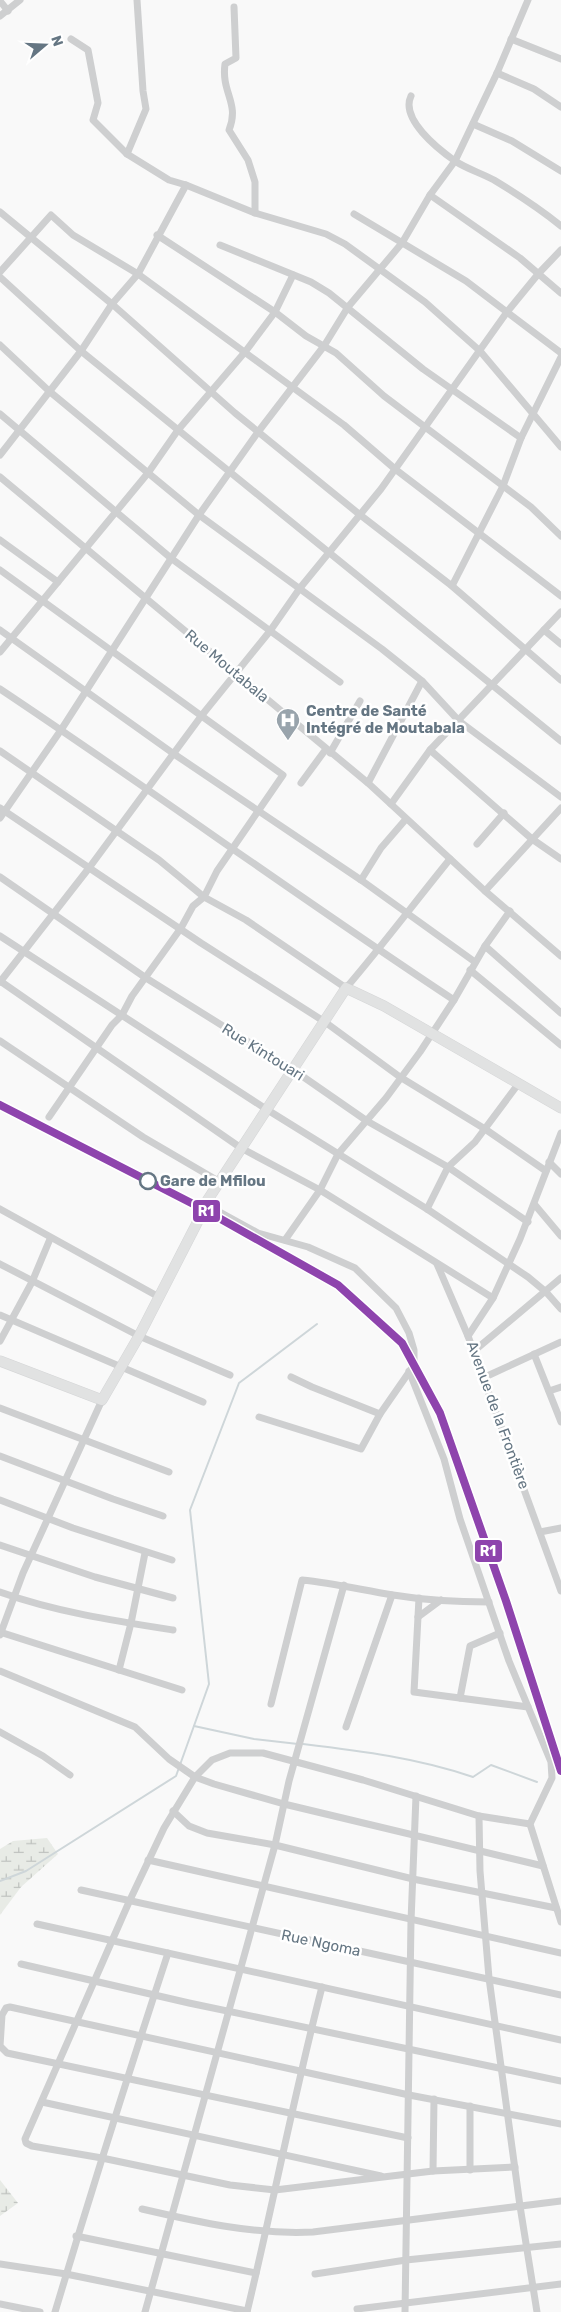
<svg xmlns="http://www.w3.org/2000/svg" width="561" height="2312" font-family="Rubik,sans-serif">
<defs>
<pattern id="wetland-marsh" width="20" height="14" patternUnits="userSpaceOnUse" patternTransform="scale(1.25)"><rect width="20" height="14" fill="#e8ebe6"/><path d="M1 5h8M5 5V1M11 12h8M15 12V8" fill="none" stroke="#c0c3c0"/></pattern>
</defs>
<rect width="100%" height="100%" fill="#f9f9f9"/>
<g fill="url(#wetland-marsh)">
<polygon points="47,1838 58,1854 21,1887 0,1915 0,1849 13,1841"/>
<polygon points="0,2180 18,2203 0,2216"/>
</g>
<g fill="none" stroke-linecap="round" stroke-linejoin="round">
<g stroke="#ced6d9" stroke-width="2">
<polyline points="194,1726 254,1739 298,1744"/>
<path d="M303,1744C361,1751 418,1758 473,1777L491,1765L537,1782"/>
<polyline points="0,1881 26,1871 176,1776 209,1684 190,1510 239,1383 317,1324"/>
</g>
<g stroke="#d5d6d7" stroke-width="11">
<polyline id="secondary" points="0,1361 102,1400 139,1336 197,1223 205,1204 346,988 384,1006 561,1108"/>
</g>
<g stroke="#cecfd0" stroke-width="7">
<polyline points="0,1 8,11"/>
<path d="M234,7L236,58L225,64C221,93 240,103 229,130L248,160L255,182V213"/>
<polyline points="0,16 20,0"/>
<polyline points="71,39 88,50 98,103 93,120 127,154 169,180 186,185 255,213 326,234 345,244 425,302 480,351 561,447"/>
<polyline points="511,39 561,59"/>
<polyline points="497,73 534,89 561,107"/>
<path d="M411,96C400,119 438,149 455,161C467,169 481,173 494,180C517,194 540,209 561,226"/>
<polyline points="473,124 512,141 561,171"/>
<polyline points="127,154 146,109 143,91 137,0"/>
<polyline points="430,195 520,258 561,293"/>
<polyline points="0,212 112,304 235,413 359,514 452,586 561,680"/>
<polyline points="354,214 466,281 561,353"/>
<polyline points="157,235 275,312 306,336 336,353 384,396 531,507 561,536"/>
<polyline points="220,245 311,282 329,293 423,369 521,438"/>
<polyline points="0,272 51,215 73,235 138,274 344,425 395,469 561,596"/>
<polyline points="0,277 81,351 561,741"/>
<polyline points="0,345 49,391 199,515 382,649 422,681 459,721 561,797"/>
<polyline points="0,414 172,559 340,682"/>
<polyline points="0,455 81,351 112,304 138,274 186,185"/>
<polyline points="0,477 368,783 485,891 561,956"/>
<polyline points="0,540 58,582"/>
<polyline points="0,570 283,775 217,871 204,897 193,906 181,928 132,996 122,1015 112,1025 49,1117"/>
<polyline points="452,586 503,486 521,438 561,357"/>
<polyline points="0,630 174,754 361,880 475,962"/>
<polyline points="544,630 561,644"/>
<polyline points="0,652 148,473 178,430 245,352 275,312 293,275"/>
<path d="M0,689C153,791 301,899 454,1000"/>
<polyline points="430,750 532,839 561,859"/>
<path d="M0,751L159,860L204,897L246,920L346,988C382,946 415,902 450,859"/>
<polyline points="330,753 360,701"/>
<polyline points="301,783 326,749"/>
<polyline points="368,783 422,681"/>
<polyline points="391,804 430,750 561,612"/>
<polyline points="0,808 201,943 325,1022 400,1077 485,1129 546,1171"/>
<polyline points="0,818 61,730 199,515 258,432 324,346 348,307 402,243 430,195 455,161 497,73 528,0"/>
<polyline points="477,844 504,813"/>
<polyline points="0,877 146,978 292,1069 367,1121 448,1167 528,1222"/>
<polyline points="361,880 381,848 406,819"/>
<polyline points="485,891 561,808"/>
<polyline points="0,936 266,1109 427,1209 528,1277 546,1292 561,1309"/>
<polyline points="485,946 561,1013"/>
<polyline points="470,970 561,1045"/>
<polyline points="0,981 241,1148 320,1190 493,1298"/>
<polyline points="0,982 89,868 202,715 270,631 300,588 381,489 507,312 539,273 561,250"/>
<polyline points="0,1041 143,1137 220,1182"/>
<polyline points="561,1133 520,1239 493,1298 468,1336 561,1591"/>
<polyline points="549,1162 561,1174"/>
<polyline points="205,1204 258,1233 308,1247 355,1268 396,1308 409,1333 414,1350 414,1365 380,1414 361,1449 259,1417"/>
<polyline points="535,1205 561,1236"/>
<polyline points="0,1209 159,1297"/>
<polyline points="427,1209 448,1167 475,1142 519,1083"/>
<polyline points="285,1240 320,1190 338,1154 386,1098 420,1052 454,1000 485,946 510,911"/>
<polyline points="0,1264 139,1336 230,1375"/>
<polyline points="437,1264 468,1336"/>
<polyline points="0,1315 203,1402"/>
<polyline points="0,1341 32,1282 50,1239"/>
<polyline points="474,1351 561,1278"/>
<polyline points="534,1354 561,1422"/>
<polyline points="409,1371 444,1459 460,1519 509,1661 551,1762 552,1778 530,1824 561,1922"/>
<polyline points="291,1377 312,1387 380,1414"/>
<polyline points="485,1377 561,1342"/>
<polyline points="549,1391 561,1387"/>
<polyline points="0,1408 169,1472"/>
<polyline points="0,1456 113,1499 163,1516"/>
<polyline points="0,1500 73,1528 172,1560"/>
<polyline points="540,1532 561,1528"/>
<polyline points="0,1545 95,1577 173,1598"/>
<path d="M0,1592C56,1612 115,1621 173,1630"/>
<polyline points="419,1598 414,1692 528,1707"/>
<polyline points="418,1617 441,1600"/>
<polyline points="0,1632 182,1690"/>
<polyline points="0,1635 23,1573 102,1400"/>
<polyline points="119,1670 131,1623 145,1553"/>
<polyline points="0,1671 135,1727 169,1759 195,1777 214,1784 284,1804 543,1866"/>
<polyline points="460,1698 470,1646 500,1633"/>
<path d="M271,1704L302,1580C333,1583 362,1590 393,1595C424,1600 457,1602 489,1602"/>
<polyline points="346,1727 392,1595"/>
<polyline points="0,1732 43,1756 70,1775"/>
<polyline points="173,1811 189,1826 207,1833 275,1845 413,1879 556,1908"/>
<polyline points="479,1816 480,1871 489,1978 520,2206 537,2312"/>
<polyline points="148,1860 561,1953"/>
<polyline points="81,1890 561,1995"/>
<polyline points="37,1924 561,2040"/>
<polyline points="21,1964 189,2003 561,2081"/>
<polyline points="42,2102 381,2176"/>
<polyline points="408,2138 7,2053 0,2046 2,2015 6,2008 10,2007 409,2095 561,2124"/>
<polyline points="515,2167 433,2171 275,2190 230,2185 102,2158 32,2146 26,2143 25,2139 129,1902 164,1828 195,1777 212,1760 230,1753 263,1753 363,1780 479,1816 530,1824"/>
<polyline points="470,2170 470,2106"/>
<polyline points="433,2171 434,2099"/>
<path d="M142,2209C198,2222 255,2235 313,2232L561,2201"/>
<polyline points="76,2236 256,2273"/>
<polyline points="0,2264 66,2274 247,2311"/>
<polyline points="315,2274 406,2260 561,2244"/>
<polyline points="0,2304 40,2312"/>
<polyline points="357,2309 561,2284"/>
<path d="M55,2312C91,2192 129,2072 168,1953"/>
<polyline points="145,2312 275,1845 289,1781 344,1585"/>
<path d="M247,2312C273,2204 294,2095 322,1987"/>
<polyline points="405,2312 411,1921 416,1796"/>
</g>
<use href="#secondary" stroke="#e1e2e2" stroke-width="10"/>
<g stroke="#fff" stroke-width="11">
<polyline id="rail-1" points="0,1105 203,1209 338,1285 402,1343 440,1413 506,1601 561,1771"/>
</g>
<use href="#rail-1" stroke="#8e44ad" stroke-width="8"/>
</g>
<defs>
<g id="hospital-pin" transform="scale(1.25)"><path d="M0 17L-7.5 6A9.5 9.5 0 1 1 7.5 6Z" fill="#99a4ac" stroke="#fff"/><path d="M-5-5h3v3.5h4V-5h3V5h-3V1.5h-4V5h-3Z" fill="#fff"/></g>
</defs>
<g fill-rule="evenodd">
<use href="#hospital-pin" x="288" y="720"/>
</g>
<circle fill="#fff" stroke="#657683" stroke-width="2.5" cx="148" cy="1181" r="8"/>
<g text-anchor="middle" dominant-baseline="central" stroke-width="5" stroke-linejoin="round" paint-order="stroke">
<g font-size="15" fill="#657683" stroke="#fff">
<text transform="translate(227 666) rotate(40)">Rue Moutabala</text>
<text transform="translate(263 1052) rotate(32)">Rue Kintouari</text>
<text transform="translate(498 1415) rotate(70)">Avenue de la Frontière</text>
<text transform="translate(321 1943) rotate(12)">Rue Ngoma</text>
</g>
<g font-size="15" font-weight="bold" fill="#657683" stroke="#fff" text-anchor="start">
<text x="306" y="711">Centre de Santé<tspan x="306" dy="17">Intégré de Moutabala</tspan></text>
</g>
<g font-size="15" font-weight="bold" fill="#657683" stroke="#fff" text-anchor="start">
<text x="160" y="1181">Gare de Mfilou</text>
</g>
</g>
<g stroke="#fff" stroke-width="2">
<rect x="192" y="1199" width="29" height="24" rx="5" fill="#8e44ad"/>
<rect x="474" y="1539" width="29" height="24" rx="5" fill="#8e44ad"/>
</g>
<g font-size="14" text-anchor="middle" font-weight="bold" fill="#fff">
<text x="206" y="1216">R1</text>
<text x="488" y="1556">R1</text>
</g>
<g transform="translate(45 45) rotate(71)" stroke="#ffffff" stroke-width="4" paint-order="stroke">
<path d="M0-4L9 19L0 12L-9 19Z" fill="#657683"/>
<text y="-8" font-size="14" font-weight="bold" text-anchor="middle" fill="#657683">N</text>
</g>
</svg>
